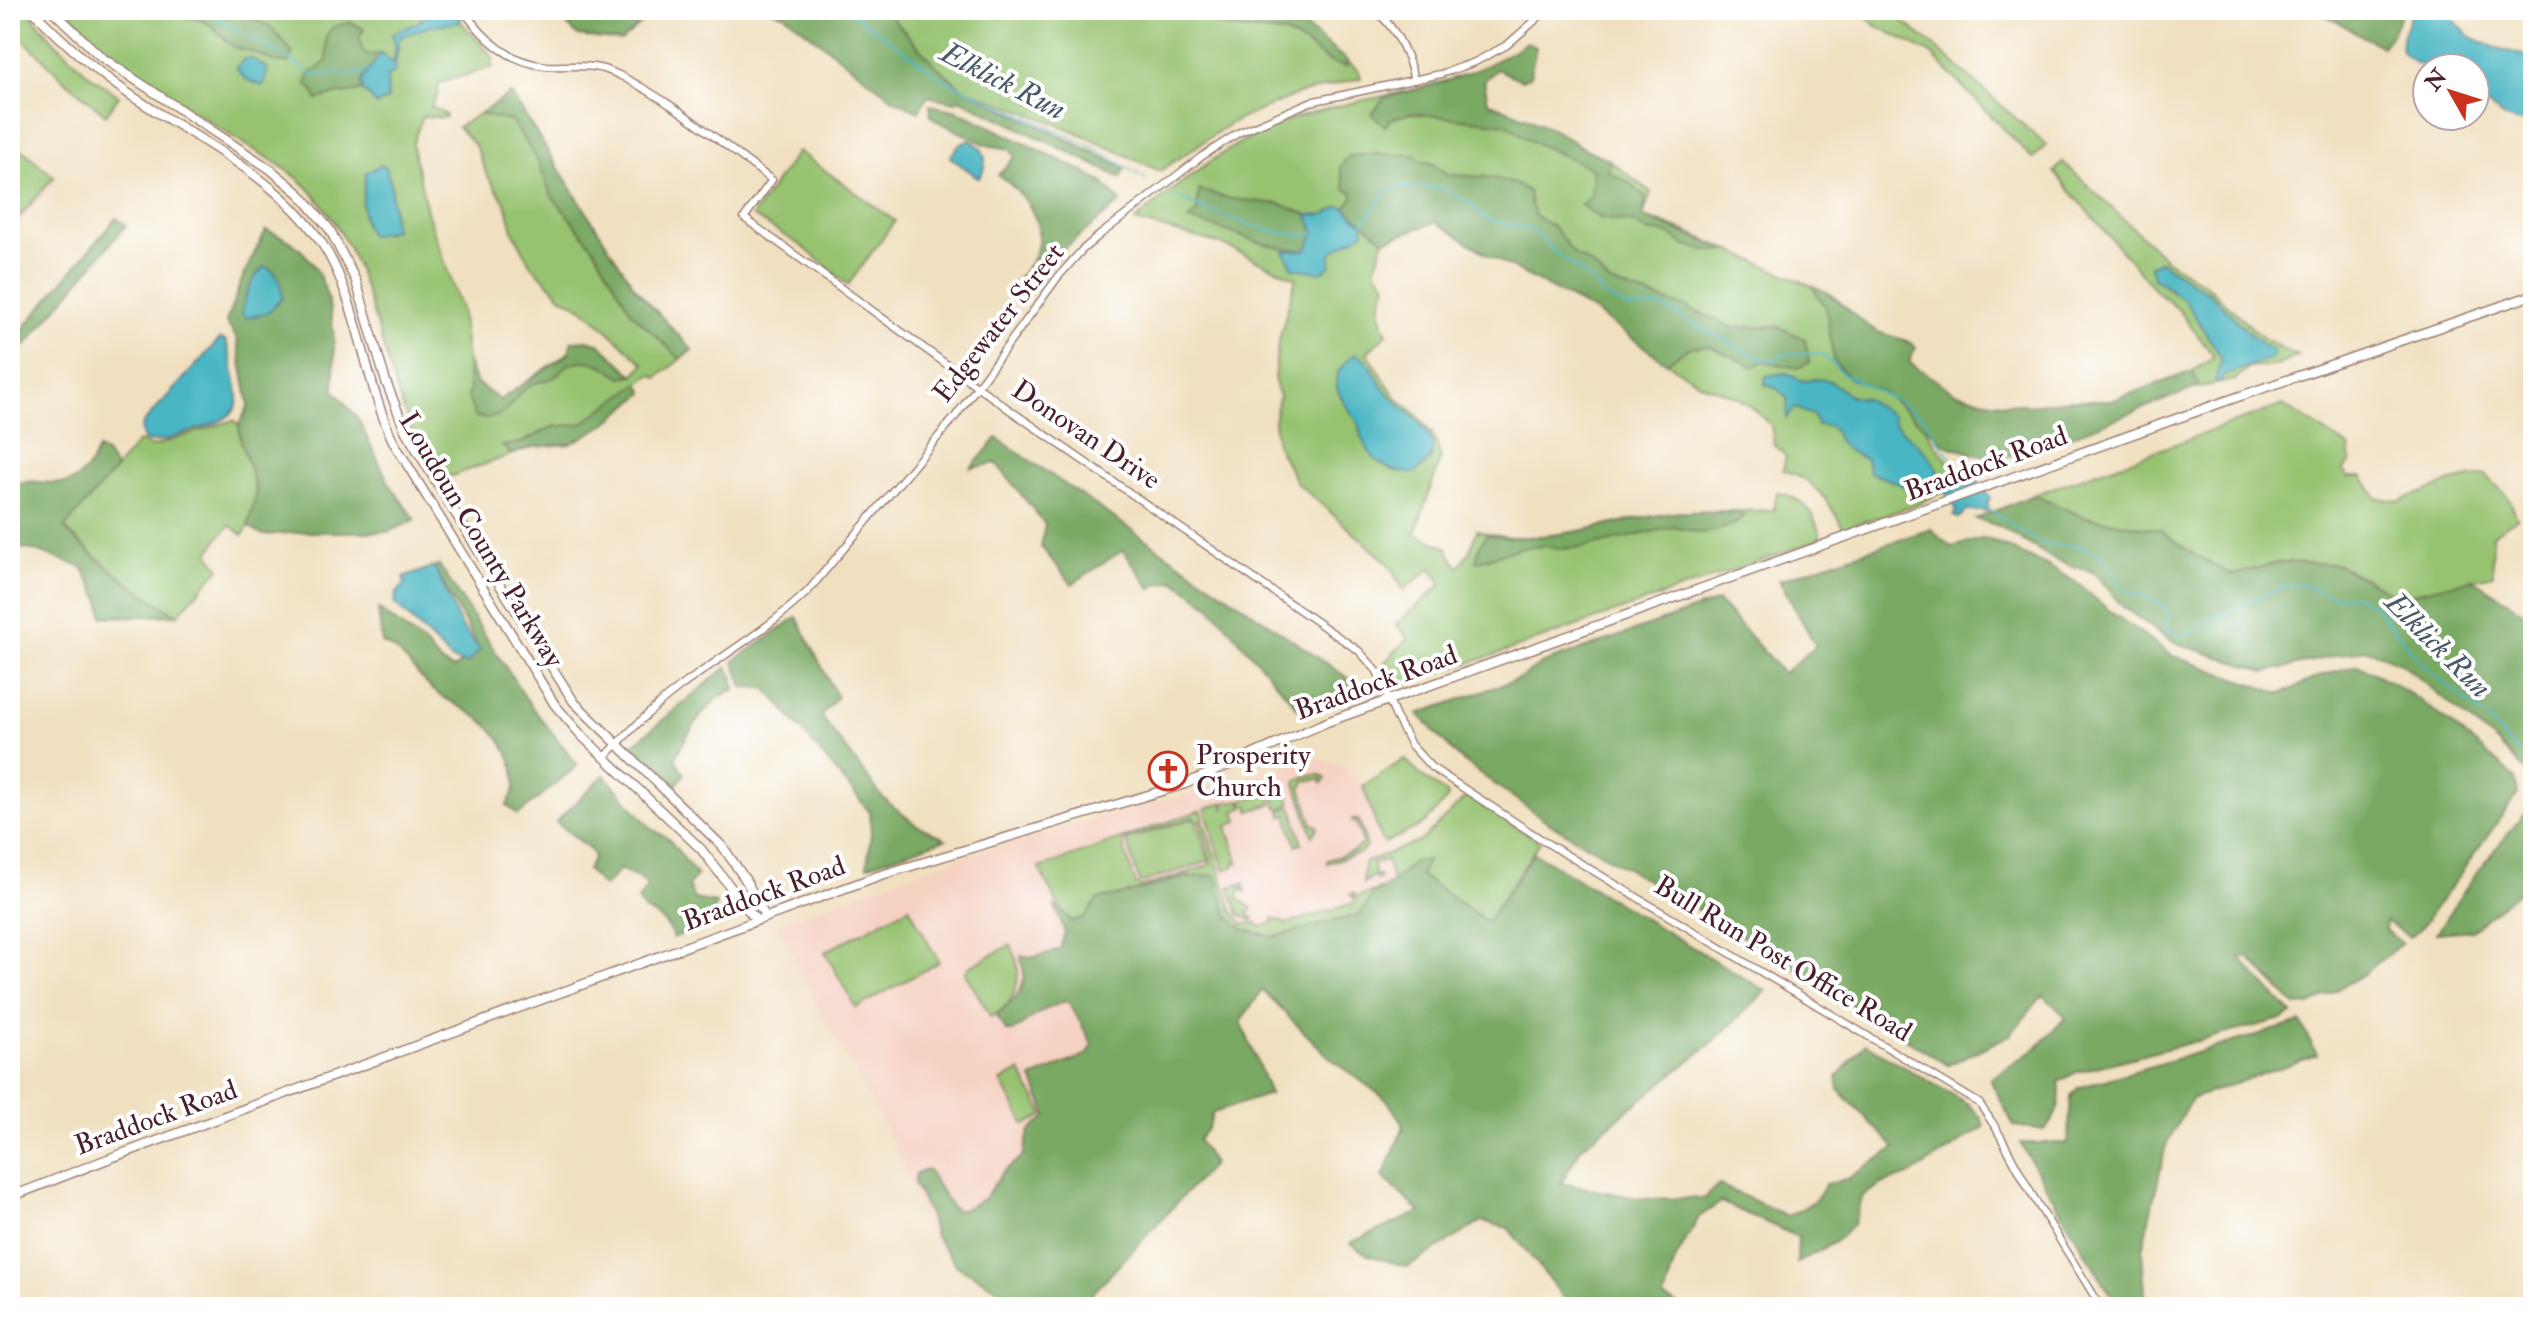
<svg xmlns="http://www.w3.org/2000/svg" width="2543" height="1317" font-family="'IM FELL Double Pica',serif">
<rect width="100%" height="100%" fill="#fff"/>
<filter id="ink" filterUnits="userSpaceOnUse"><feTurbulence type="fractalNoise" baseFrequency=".0125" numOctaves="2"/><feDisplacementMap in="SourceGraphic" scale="16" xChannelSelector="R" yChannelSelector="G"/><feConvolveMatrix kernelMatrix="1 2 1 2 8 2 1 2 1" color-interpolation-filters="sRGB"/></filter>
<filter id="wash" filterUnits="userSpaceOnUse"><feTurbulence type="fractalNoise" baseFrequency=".006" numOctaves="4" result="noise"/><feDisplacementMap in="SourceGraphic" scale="32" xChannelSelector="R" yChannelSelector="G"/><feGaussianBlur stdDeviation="1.8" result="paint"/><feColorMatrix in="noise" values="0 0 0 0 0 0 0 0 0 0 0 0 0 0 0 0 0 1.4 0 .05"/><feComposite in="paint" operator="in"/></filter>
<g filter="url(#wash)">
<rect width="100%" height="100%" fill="#f0e0c0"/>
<g fill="#f5d2c2">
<polygon points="10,136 57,177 55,183 10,236"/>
<polygon points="1311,760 1321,760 1342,766 1363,786 1393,882 1372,895 1361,914 1274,937 1069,923 1049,890 1132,1036 945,1257 937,1248 925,1225 908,1176 885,1128 816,1003 777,924 922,870 1019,840"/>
</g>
<g fill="#97c371" stroke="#70714e" stroke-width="2">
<polygon points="10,10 27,10 55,42 88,74 119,96 106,115 61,77 10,26"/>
<path d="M67,10H455L461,17V22L493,57V67L439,83L438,94L431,106L446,115L445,118L423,116L412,145L428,215L461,309L467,359L476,383L500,400L587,340L600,344L633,375L644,364L583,308L562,297L530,264L514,233L506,204L487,175L475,145L458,127L511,94L635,288L692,350L657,378L652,374L639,383L644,393L604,425L570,444L533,447L443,479C433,464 420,449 413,433C377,353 372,257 310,190C290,168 260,154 235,138C176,100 115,62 67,10Z"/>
<polygon points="885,10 1285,10 1359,71 1361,78 1298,94 1231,123 1160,171 1072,130 962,88 934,64"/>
<polygon points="1858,10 1888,10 1931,43 2046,145 2033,159 1930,53 1875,25"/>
<path d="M1482,69L1488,102L1551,128L1583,148L1609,160L1651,192L1643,217L1683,230L1812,286L1826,308L1834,361L1849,378L1883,392L1922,424L1958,476L1947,486L1945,492L1913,506L1843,528C1829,501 1814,479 1783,470L1786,456L1774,445L1771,425L1753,408L1737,397L1701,384L1667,363L1591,309L1490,256L1436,222L1384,239L1375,270L1387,285C1379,304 1378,315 1387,333L1367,353L1395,396L1415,413L1433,435L1441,457L1415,534L1446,547L1458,567L1469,553L1477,530C1537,552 1614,518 1676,513C1709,510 1742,512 1774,510L1777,492C1806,499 1814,512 1821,539L1498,654L1399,685L1392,682L1384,663L1408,638L1396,624L1442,584L1431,568L1404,590L1387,562L1297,483L1277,446L1274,421L1279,397L1274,378L1278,344L1296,278L1221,244L1135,221C1188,176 1242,131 1311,113C1368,97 1426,91 1482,69Z"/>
<polygon points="10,139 54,177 10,228"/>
<polygon points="798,151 895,221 848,285 802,246 752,216"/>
<polygon points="2063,162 2168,261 2205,284 2264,339 2297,356 2277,366 2249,367 2235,380 2199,387 2193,371 2214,357 2179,310 2156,291 2054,172"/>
<polygon points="2283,405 2349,447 2351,462 2343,470 2348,477 2363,477 2377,498 2399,501 2451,482 2486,475 2509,498 2517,518 2492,535 2493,575 2398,597 2337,564 2280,562 2233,575 2196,556 2160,530 2084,517 2033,495"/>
<path d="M233,420L239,425C243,465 271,495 243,535L230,525L218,538L209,554L220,568L177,615C134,590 99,562 64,527L139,441L152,447Z"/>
<polygon points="1405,759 1419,774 1447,794 1448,798 1424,824 1385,843 1381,840 1363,786"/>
<polygon points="1310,775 1322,775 1326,779 1322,783 1321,779 1304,781 1304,785 1301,787 1313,825 1316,825 1318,828 1313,836 1296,784 1298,779"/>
<polygon points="1285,788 1291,804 1280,809 1276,806 1272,792"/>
<polygon points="1270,792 1272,804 1250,811 1249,806 1244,806 1243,800"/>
<polygon points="1467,796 1540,842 1487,922 1420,875 1427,861 1413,862 1393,882 1386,860 1372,864 1375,875 1379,875 1380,878 1377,880 1375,876 1363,883 1364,863 1422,840"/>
<polygon points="1241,800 1243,808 1235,811 1238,821 1227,826 1239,863 1235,862 1234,867 1224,870 1205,809 1223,803 1225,810 1224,803"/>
<polygon points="1292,807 1301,839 1302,843 1296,845 1287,815 1282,816 1281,810"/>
<polygon points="1201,810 1204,819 1199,821 1193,817 1124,840 1123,845 1136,885 1142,887 1210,865 1211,859 1200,823 1204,822 1233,912 1243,924 1257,923 1260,927 1273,923 1273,918 1286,924 1354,903 1355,899 1350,894 1354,893 1356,897 1383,888 1372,895 1361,914 1274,937 1245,930 1236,925 1188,875 1121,896 1098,899 1084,918 1071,921 1058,905 1039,868"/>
<polygon points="1195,818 1209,861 1140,883 1126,840"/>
<polygon points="1353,819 1359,820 1367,846 1360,853 1327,863 1327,860 1354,851 1363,843 1356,822 1351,822"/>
<polygon points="1244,883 1245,885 1240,887 1245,888 1246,892 1241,890 1237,898 1252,908 1249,911 1251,918 1255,918 1251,920 1239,914 1229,887"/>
<polygon points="909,907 939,962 856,1008 825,952"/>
<path d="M1010,945C1025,971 1019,1002 991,1017L965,973L969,967Z"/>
<polygon points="1020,1071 1044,1115 1025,1125 1001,1081"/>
</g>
<g fill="#79a963" stroke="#626447" stroke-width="2">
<path d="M162,10H234L270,26L293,53L288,63C270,64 268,56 252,52C242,49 237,50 229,43C220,36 216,27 205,22C191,15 175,17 162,10Z"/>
<polygon points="553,10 668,10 643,22 621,41 578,36"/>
<polygon points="772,10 885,10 934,64 962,88 1125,168 1121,178 960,99 956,102 927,96 919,111 893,99 785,15"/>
<path d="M1210,10L1228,12L1285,10L1346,60L1347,66C1324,66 1313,45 1292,37C1264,25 1229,37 1206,17Z"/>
<polygon points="2316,10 2403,10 2392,34 2382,47"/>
<path d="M351,22L364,29L359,37L363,52L371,55L381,53L362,81L363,90C347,95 332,93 317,100L314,92L306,83L310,74L327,61L326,37L332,27Z"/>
<path d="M1527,42L1536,47L1530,76L1522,80L1497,69L1484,81L1488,102L1551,128L1583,148L1609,160V172L1627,181L1646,198L1643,217L1730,251H1711L1686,246L1669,234L1647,231L1633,223L1599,218L1581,205L1591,196L1593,169L1529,140L1506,124L1411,113L1391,119L1385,126L1372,114L1384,98C1440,83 1478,75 1527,42Z"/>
<polygon points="511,94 635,288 692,350 680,359 632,313 594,248 551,195 538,161 512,122 480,114"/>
<path d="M930,105L958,111L1072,166L1102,182L1121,202L1066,247L1028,295L1013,284C1020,275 1031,264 1035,254C1048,221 1023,192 998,175L1015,157L1010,149L987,145L937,121L931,116Z"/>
<polygon points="1376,154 1414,155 1421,161 1433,163 1448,175 1490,177 1515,184 1528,191 1534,215 1555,228 1573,253 1592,265 1610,283 1689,308 1734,328 1777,326 1805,339 1809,363 1798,368 1762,361 1754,367 1710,346 1690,347 1667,363 1591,309 1490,256 1436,222 1384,240 1345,207 1353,198 1352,192 1345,189 1340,167 1349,156"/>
<path d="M1199,190L1232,199L1281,204L1308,215L1315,233L1307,250C1266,251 1228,228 1188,220L1197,211Z"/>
<polygon points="116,218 126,225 26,345 17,336"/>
<path d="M266,230C275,234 286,237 294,244C337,277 335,342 334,390L358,419L389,483L415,520L388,532H303L263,535L248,526L257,490L241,442L239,425L249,405L237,339L226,322L244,274Z"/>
<path d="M1812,286C1838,293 1852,318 1875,330C1889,338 1903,336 1916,347L1909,362L1954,392L1992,402L2029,405L2069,400H2113L2193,371L2199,387L2021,455L1981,456L1948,446L1883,392L1849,378L1834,361L1826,308Z"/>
<path d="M587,340L600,344L633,375L622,377C604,365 583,353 564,368C559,372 560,374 555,377C547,382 538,381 531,385C506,400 512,423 475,417L467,395L469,392L467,359L476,383L500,400L568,354L572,341Z"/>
<polygon points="639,383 644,393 604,425 570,444 533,447 511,454 502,446 521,443 552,427 581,424"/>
<polygon points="997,438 1367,691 1304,715 1209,605 1175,581 1158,584 1151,589 1123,550 1072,584 1041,547 1045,524 996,463 971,468"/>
<path d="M98,449L106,453L116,469L64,528C98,562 135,590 177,615L103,617L100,599L82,567L33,550L10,546V485C51,471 72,507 98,449Z"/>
<polygon points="2033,495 2084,517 2160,530 2196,556 2233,575 2280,562 2337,564 2398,597 2472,579 2533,618 2533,778 2495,741 2401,663 2365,649 2266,672 2188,647 2171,641 2123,607 2095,573 2055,560 1999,526 1976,519"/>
<path d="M1734,512L1744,516L1737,523L1717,531L1699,533L1674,527L1585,547L1561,549L1546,546L1520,548L1476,562L1479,547L1487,534C1535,546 1620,521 1672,513C1692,511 1713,513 1734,512Z"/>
<path d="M1931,529L1951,547L1986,538L2046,565L2077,583L2111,612L2173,656L2281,694L2320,676L2357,665C2420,693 2463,734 2515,778L2518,794L2420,929L2409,937L2386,921L2385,930L2402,943L2364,974L2310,1005L2296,1006L2248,957L2239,958L2292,1014L2282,1019L2077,1072L2059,1081C2062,1101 2058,1115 2045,1130L2014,1126L1990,1079L2038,1047L2066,1017L2043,995L2010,1035L1948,1065L1729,928L1549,823L1460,759L1418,714L1521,678L1541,664L1718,601L1783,673L1816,646L1779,580Z"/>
<path d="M439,565L531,706L578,765L518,815L507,805C509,800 514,793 515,788C518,765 501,736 484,722C470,710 452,704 437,693C415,677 409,655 382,643L378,609L425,644L440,662L453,669L480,650L434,567Z"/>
<polygon points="797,617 837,697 821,716 883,798 915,824 946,839 867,866 871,833 870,812 766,688 743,687 734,661"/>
<path d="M727,667L733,676L735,689C708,698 688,732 675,758L684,774L673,790L630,747Z"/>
<path d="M604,775L651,828L669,839L697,876L688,886L694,899L716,903L711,923L673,938C669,923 658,916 644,910L638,900L647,887L644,881L620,869L604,887L587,870L594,857L591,850L556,822Z"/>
<polygon points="2533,803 2533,879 2472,930 2436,933 2477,872"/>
<path d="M1534,853L1766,991L1714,1041L1582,1147L1561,1183L1642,1199L1705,1198L1719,1185L1788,1216C1804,1207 1819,1203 1825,1184L1847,1179L1895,1148L1839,1090L1837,1077L1865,1044L1968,1104L1981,1118L1984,1127L1911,1174L1882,1184L1863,1196L1853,1225L1835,1242L1797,1263L1798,1237L1721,1202L1699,1217L1675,1260L1664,1298L1681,1307H1571L1508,1228L1482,1221L1408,1267L1368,1255L1350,1243L1420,1212L1383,1177L1404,1126L1388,1101L1328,1056L1262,990L1241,1021L1270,1094L1213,1113L1208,1128L1198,1140L1213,1164L1080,1307H1042L1020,1301L957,1266L935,1236L929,1214L914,1184L916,1173L927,1169L952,1208L960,1211L985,1198L1002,1173L1023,1156L1029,1132L1047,1116L1032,1078L1088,1054L1093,1045L1070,1004L1065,1001L1042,1011L1012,1032L1006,1031L997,1016C1008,1004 1024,994 1024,976C1024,969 1021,961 1021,956L1036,957L1060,949L1065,932L1054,905L1072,921L1084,918L1098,899C1139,894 1174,875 1216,875L1228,916L1245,930L1274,937L1361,914L1372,895L1393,882L1413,862L1428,860L1420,875L1487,922Z"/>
<polygon points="2301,1022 2317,1055 2191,1099 2166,1145 2142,1250 2146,1307 2118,1307 2020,1143 2068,1143 2071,1096 2078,1088"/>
</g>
<g fill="#48b6c3" stroke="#496a77" stroke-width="2">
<path d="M2413,10H2445L2469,36L2493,47L2526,56C2538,70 2536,105 2529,122C2501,124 2498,106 2475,100V68C2443,68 2425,74 2401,52L2402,38Z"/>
<polygon points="436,14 453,15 460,18 461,22 430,26 400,37 394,72 387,77 388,99 377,105 363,90 362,81 381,53 393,64 396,46 392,34 419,22 421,19"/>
<polygon points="251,58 268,69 263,86 245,79 236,68 243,60"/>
<path d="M969,140C987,147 989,163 979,178L950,157L958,146Z"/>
<path d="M380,165L386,167L391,185L394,230L371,236C358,221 363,192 366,173Z"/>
<path d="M1339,206L1345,207L1363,224L1364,232C1353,240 1340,244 1331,254V265L1322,272L1293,268L1284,251L1307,250L1315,233L1308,215L1326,214Z"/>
<path d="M2161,261C2176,275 2193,281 2209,293C2232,312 2247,337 2274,352L2271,358L2224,375L2220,384L2215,381L2222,358L2183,298C2170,294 2166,282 2153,278L2150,265Z"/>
<path d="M264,267C277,269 283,286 282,298L267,313L246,318L242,314C243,298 252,278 264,267Z"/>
<path d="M220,339L226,341L228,348C241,406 252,413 189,432C175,437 160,444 145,441L141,432L143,423Z"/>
<path d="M1355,354C1371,359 1375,377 1386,391C1398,407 1446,434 1429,460C1426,465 1419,469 1415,473C1390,474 1371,462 1362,438C1360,432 1360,427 1357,421C1339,394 1322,378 1355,354Z"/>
<path d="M1786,373L1802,381L1817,379L1830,381L1849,395L1866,399L1893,416L1894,423C1909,438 1935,455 1939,476L1933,488L1917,491L1869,472L1866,459C1858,456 1848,451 1842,445C1832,435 1840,424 1817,425L1813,415L1795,408L1787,418L1788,399L1776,388L1765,385L1766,376Z"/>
<polygon points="1989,468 1989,471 1979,474 1977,479 1990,498 1987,503 1989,511 1967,511 1958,518 1954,516 1957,510 1945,492 1958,475 1969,475"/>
<polygon points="432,567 436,570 461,626 480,650 467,664 452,660 394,603 397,593 405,584 403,578"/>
</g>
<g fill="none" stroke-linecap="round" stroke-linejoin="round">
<g stroke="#48b6c3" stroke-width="2">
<polyline points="202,10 290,59 312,75 340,74 349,76 368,70"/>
<polyline points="848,10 945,80 1090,146 1146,179"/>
<polyline points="471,16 489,10"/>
<path d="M1172,196C1210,211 1276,239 1316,235"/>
<polyline points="1363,223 1386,192 1404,187 1443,188 1468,202 1486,219 1531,229 1555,252 1591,280 1605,296 1629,309 1660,306 1763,360 1773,360 1784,354 1822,354 1844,374 1895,400 1924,418 1962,476"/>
<polyline points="1988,509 2041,544 2079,546 2099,555 2113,569 2122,589 2152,599 2164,606 2169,615 2164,623 2170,631 2179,635 2191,632 2214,616 2232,611 2279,588 2298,584 2335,597 2354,595 2375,606 2423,665 2491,722 2511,746 2533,762"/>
</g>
</g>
</g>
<g filter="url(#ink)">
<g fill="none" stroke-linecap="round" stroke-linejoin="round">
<g stroke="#9d8076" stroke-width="9">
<g id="minor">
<path d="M463,10C484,39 509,63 547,66C575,67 592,62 619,75C674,102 722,144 772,180L744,218L1014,413L1359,651L1377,671L1395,715L1411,745L1431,767L1547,843L1979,1103L1996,1128L2031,1193L2101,1307"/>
<path d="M1375,10C1397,29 1408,53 1414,80"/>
<path d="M604,758C628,733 652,708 680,687C723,655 770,628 808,591L955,417L1058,277L1082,250L1101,234L1201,157L1238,133L1310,102L1441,74L1475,62L1507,45L1547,10"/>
</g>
</g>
<g stroke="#9d8076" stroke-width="11">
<g id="major">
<path d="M32,10C62,41 93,69 129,94C195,139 275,174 321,242C358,297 364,381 394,443L555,705L581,735L701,849L756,920"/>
<polyline points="52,10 101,57 270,169 300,194 330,230 356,281 386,382 406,432 479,552 574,702 723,847 745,879 765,916"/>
<polyline points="10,1197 105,1160 878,876 1185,784 1327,722 2223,402 2533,295"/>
</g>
</g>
<use href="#minor" stroke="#fff" stroke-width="6"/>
<use href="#major" stroke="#fff" stroke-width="8"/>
</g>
</g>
<defs>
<g id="church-ring" transform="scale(2)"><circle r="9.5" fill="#fff" stroke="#c8321e" stroke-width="1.5"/><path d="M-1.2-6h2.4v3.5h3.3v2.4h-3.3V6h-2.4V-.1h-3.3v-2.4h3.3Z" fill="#c8321e"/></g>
</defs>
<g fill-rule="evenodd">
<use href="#church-ring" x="1168" y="771"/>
</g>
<g text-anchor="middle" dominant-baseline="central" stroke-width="8" stroke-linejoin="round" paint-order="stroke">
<g font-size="28" fill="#4a1f2b" stroke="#fff">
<text transform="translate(999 323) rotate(-52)">Edgewater Street</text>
<text transform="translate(1086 435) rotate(34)">Donovan Drive</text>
<text transform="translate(1986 464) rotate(-20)">Braddock Road</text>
<text transform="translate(481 540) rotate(59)">Loudoun County Parkway</text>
<text transform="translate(1376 683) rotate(-20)">Braddock Road</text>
<text transform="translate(764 894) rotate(-20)">Braddock Road</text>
<text transform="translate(1783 959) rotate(31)">Bull Run Post Office Road</text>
<text transform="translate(156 1118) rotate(-20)">Braddock Road</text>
</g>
<g font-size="28" fill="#4a1f2b" stroke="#fff" text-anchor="start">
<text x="1196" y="755">Prosperity<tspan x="1196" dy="32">Church</tspan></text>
</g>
<g font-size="30" font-style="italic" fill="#495b68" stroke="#fff">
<text transform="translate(1003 81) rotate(27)">Elklick Run</text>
<text transform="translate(2438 645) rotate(45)">Elklick Run</text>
</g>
</g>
<rect width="2543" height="1317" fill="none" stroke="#fff" stroke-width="40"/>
<g transform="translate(2451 92) rotate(309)"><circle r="38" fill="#ffffff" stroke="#b7a5aa" stroke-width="2"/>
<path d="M0-6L14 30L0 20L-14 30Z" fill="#c8321e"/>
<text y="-12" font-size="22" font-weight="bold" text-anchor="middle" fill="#4a1f2b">N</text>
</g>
</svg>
